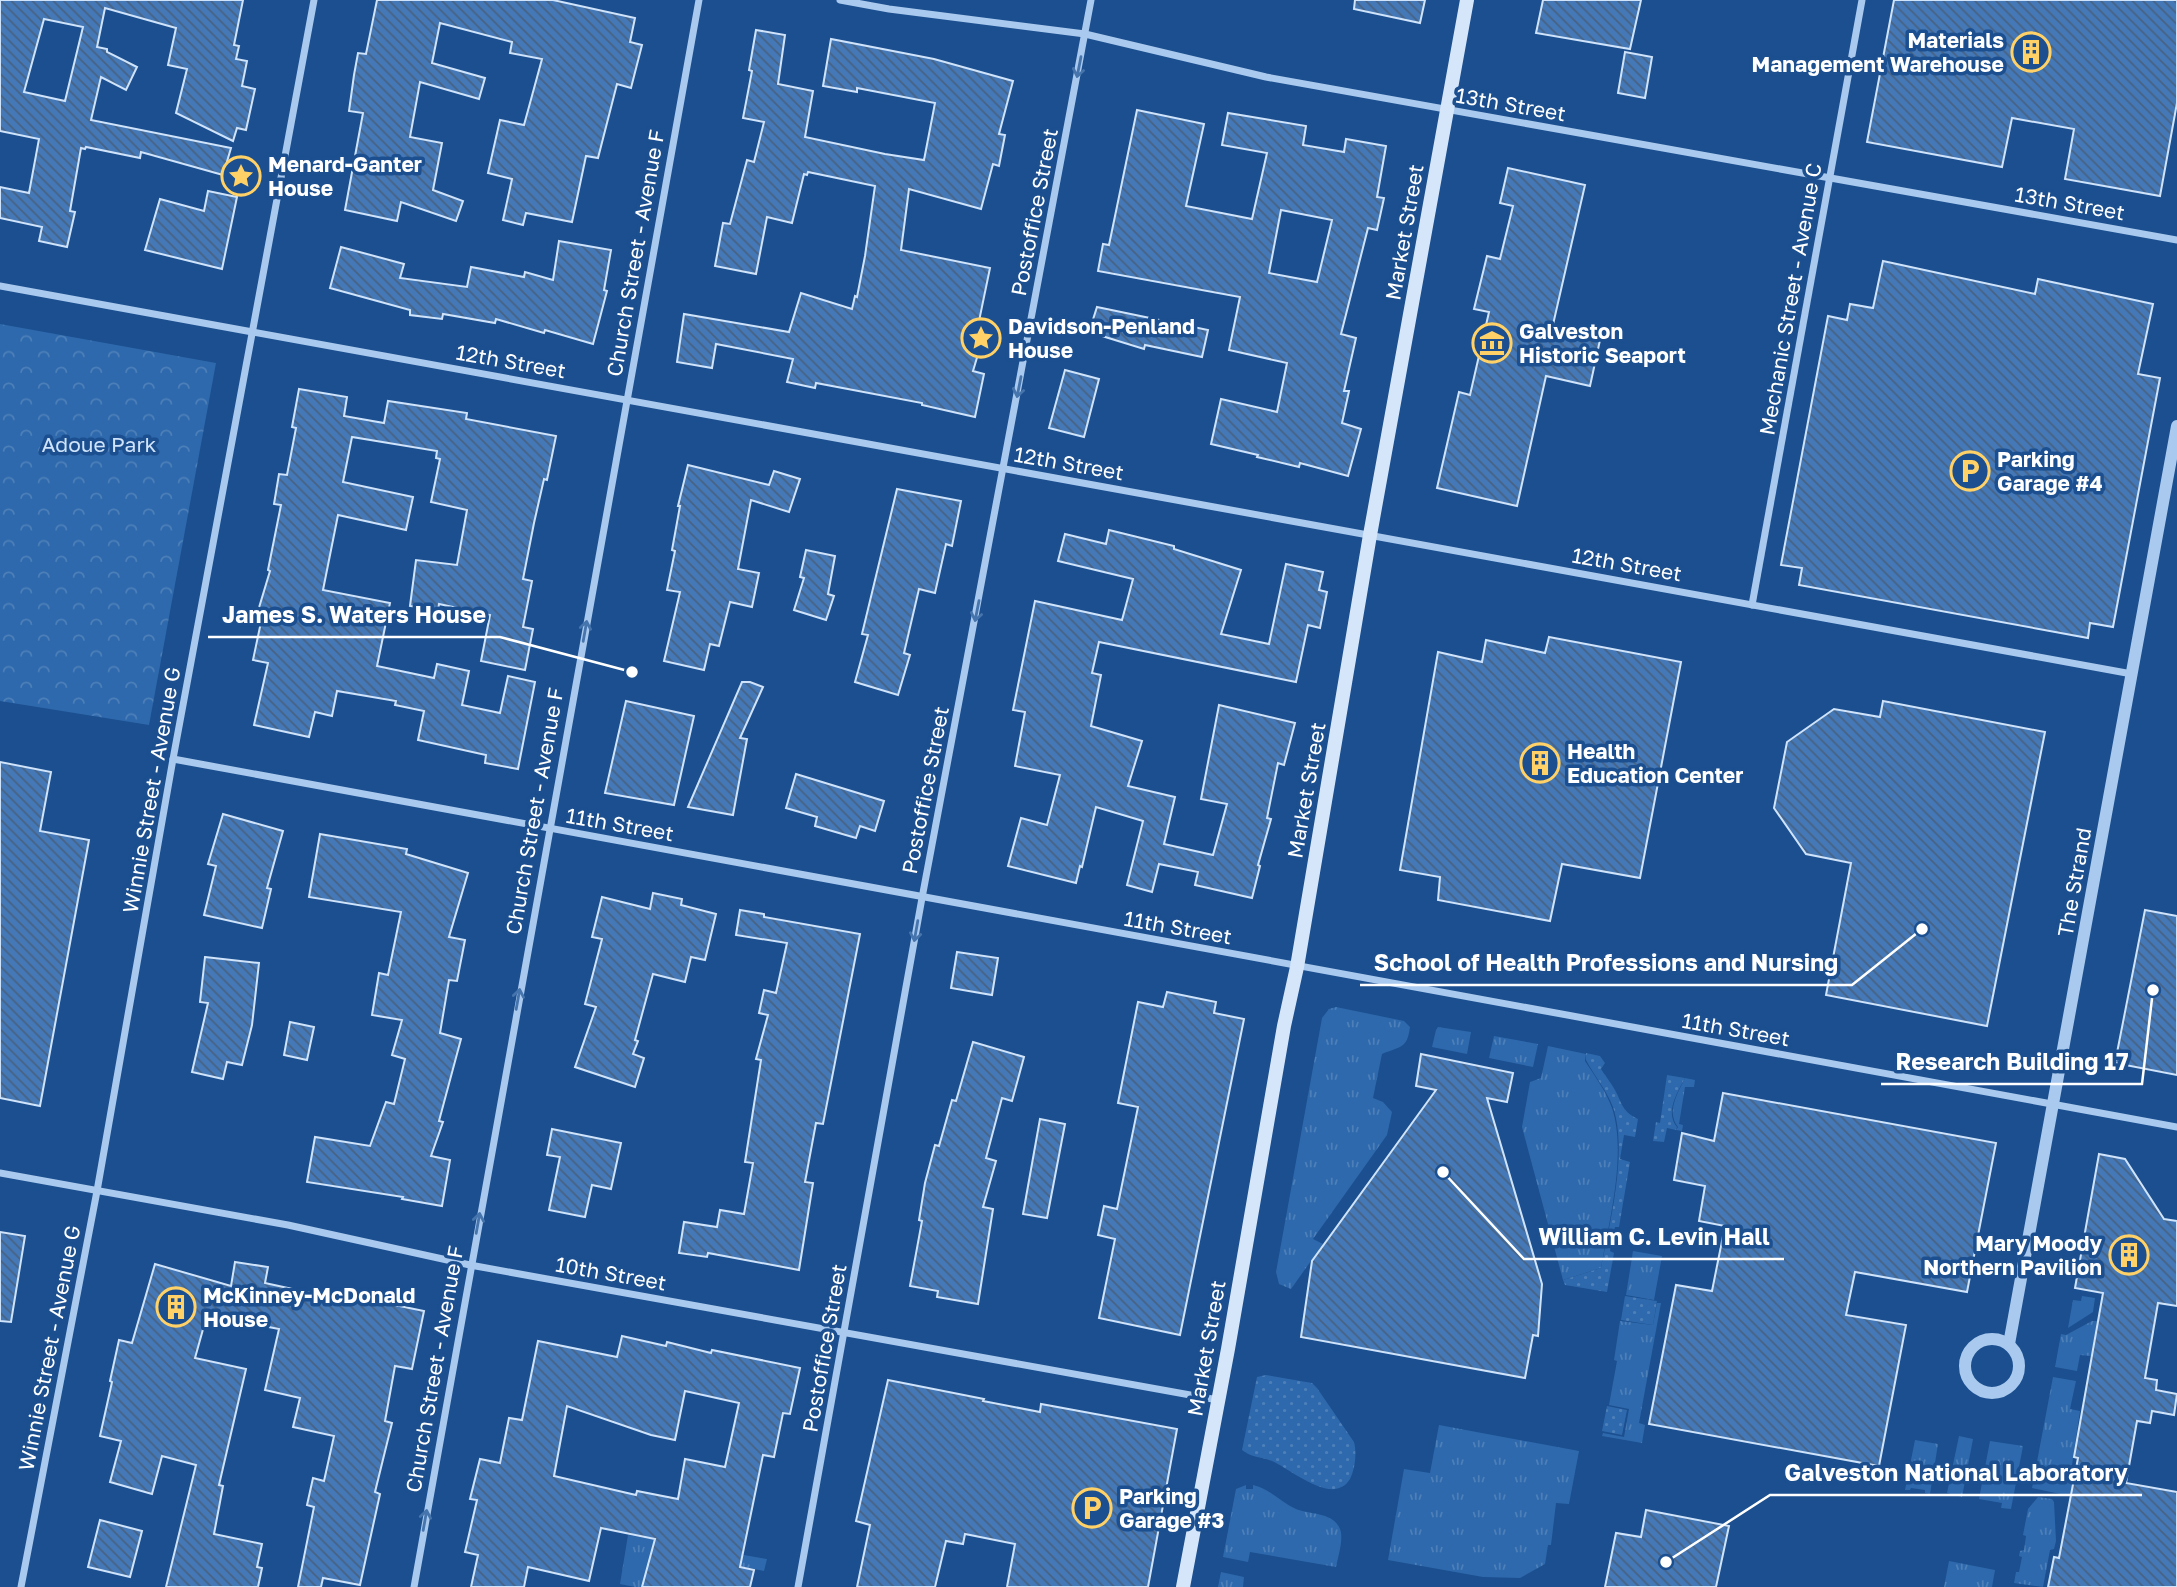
<svg xmlns="http://www.w3.org/2000/svg" width="2177" height="1587" font-family="'Golos Text',sans-serif">
<defs>
<pattern id="grass-tufts" width="24" height="20" patternUnits="userSpaceOnUse" patternTransform="scale(1.75)"><rect width="24" height="20" fill="#2e69ad"/><path d="M3 7l-1-3M5 7V3M7 7l1-3M15 17l-1-3M17 17v-4M19 17l1-3" fill="none" stroke="#4d80b9"/></pattern>
<pattern id="park-crowns" width="20" height="18" patternUnits="userSpaceOnUse" patternTransform="scale(1.75)"><rect width="20" height="18" fill="#2e69ad"/><path d="M2 6a3 3 0 1 1 6 0M12 15a3 3 0 1 1 6 0" fill="none" stroke="#4d80b9"/></pattern>
<pattern id="garden-dots" width="8" height="8" patternUnits="userSpaceOnUse" patternTransform="scale(1.75)"><rect width="8" height="8" fill="#2e69ad"/><path d="M2 2h.1M6 6h.1" fill="none" stroke="#4d80b9" stroke-width="1.8" stroke-linecap="round"/></pattern>
<pattern id="building-back-hatch" width="6" height="6" patternUnits="userSpaceOnUse" patternTransform="scale(1.75)"><rect width="6" height="6" fill="#4478b7"/><path d="M-1 5l2 2M0 0l6 6M5-1l2 2" fill="none" stroke="#486282"/></pattern>
</defs>
<rect width="100%" height="100%" fill="#1b4f8f"/>
<g fill="url(#grass-tufts)">
<path d="M1336,1007L1404,1021L1410,1027C1407,1049 1401,1046 1382,1054L1373,1098L1383,1102L1392,1112L1387,1135L1313,1239L1323,1244L1291,1289L1279,1284L1276,1272L1322,1018L1329,1009Z"/>
<polygon points="1438,1027 1471,1032 1467,1054 1432,1047 1436,1030"/>
<polygon points="1494,1036 1538,1044 1533,1067 1489,1058"/>
<path d="M1548,1046L1586,1054L1585,1061C1594,1075 1606,1091 1612,1108C1627,1154 1609,1221 1601,1268L1563,1280L1522,1127L1530,1082L1541,1078Z"/>
<path d="M1685,1078L1695,1080L1694,1087H1685L1679,1124L1683,1125L1682,1131L1676,1130L1678,1127C1666,1111 1678,1093 1685,1078Z"/>
<polygon points="1633,1251 1662,1256 1654,1300 1626,1295"/>
<polygon points="2082,1296 2095,1298 2093,1312 2068,1328 2073,1300 2081,1301"/>
<polygon points="1657,1303 1661,1303 1639,1423 1645,1425 1642,1443 1602,1436 1603,1433 1624,1437 1629,1409 1609,1405 1617,1361 1614,1360 1620,1321 1653,1325"/>
<polygon points="2092,1321 2097,1321 2091,1356 2080,1355 2077,1371 2055,1367 2061,1334 2066,1335"/>
<polygon points="2053,1377 2076,1381 2070,1409 2080,1411 2072,1465 2095,1470 2093,1478 2074,1475 2070,1496 2032,1488"/>
<polygon points="1439,1425 1579,1451 1569,1504 1556,1503 1551,1545 1548,1545 1545,1564 1520,1578 1483,1577 1388,1560 1404,1469 1430,1473"/>
<polygon points="1959,1436 1973,1439 1962,1497 1947,1493"/>
<polygon points="1915,1440 1938,1444 1930,1494 1925,1493 1925,1490 1911,1488 1910,1490 1905,1490"/>
<polygon points="1990,1441 2023,1446 2011,1509 2001,1508 2002,1503 1979,1499"/>
<path d="M1246,1485V1489H1253V1485C1270,1489 1281,1502 1296,1509C1311,1515 1333,1512 1340,1529C1344,1538 1338,1557 1336,1567L1250,1552L1248,1562L1223,1557L1236,1489Z"/>
<polygon points="2038,1497 2052,1499 2054,1502 2056,1541 2054,1549 2050,1550 2043,1587 2014,1583 2016,1572 2019,1572 2022,1557 2019,1556 2020,1551 2024,1550 2026,1536 2023,1535 2028,1509"/>
<polygon points="628,1535 767,1559 764,1571 661,1550 659,1556 651,1555 649,1562 681,1587 635,1587 620,1584"/>
<polygon points="1949,1561 1995,1570 1992,1587 1944,1587"/>
<polygon points="1221,1572 1244,1577 1243,1587 1218,1587"/>
</g>
<polygon fill="url(#park-crowns)" points="0,324 216,363 149,725 0,701"/>
<g fill="url(#garden-dots)">
<path d="M1586,1053L1600,1056L1605,1063L1601,1069C1606,1077 1613,1085 1617,1094C1623,1107 1624,1112 1638,1119L1635,1137L1624,1135L1620,1159L1630,1162L1619,1227H1615L1610,1251L1614,1253L1607,1292L1565,1285L1563,1280L1601,1268C1610,1223 1628,1151 1613,1107C1607,1091 1594,1075 1586,1060Z"/>
<path d="M1667,1075L1685,1078C1677,1093 1665,1112 1677,1127L1676,1130L1667,1128L1664,1142L1653,1141L1656,1122L1660,1123Z"/>
<polygon points="1625,1296 1657,1301 1653,1325 1621,1320"/>
<path d="M1266,1375L1312,1383L1317,1388L1354,1442C1357,1453 1355,1469 1350,1479C1333,1507 1291,1469 1272,1461C1260,1456 1254,1459 1242,1450L1257,1377Z"/>
<polygon points="1607,1406 1627,1410 1622,1435 1602,1431"/>
</g>
<g fill="url(#building-back-hatch)" stroke="#cfe3fa" stroke-width="2" fill-rule="evenodd">
<path d="M0,0H243L234,45L239,46L236,59L247,61L242,86L255,89L246,130L237,128L233,141L176,113L187,69L168,65L176,28L105,8L97,47L107,49V52L137,67L126,90L101,77L91,120L231,148L223,175L141,152L140,158L86,147L85,149L81,148L70,211L75,212L67,247L39,241L42,227L0,218V187L29,193L39,139L0,131ZM44,19L83,27L65,101L24,92Z"/>
<polygon points="377,0 553,0 635,18 630,42 642,45 631,88 617,84 598,158 586,156 572,222 526,213 523,225 503,220 512,179 488,173 500,120 524,125 542,59 510,53 512,42 440,23 432,63 485,78 479,99 420,82 410,137 442,143 433,190 463,201 456,221 401,202 397,221 345,210 363,113 349,111 354,75 358,53 366,54"/>
<polygon points="1355,0 1425,0 1420,23 1354,9"/>
<polygon points="1543,0 1641,0 1630,49 1536,33"/>
<polygon points="1894,0 2177,0 2177,103 2160,196 2065,179 2074,129 2012,118 2002,167 1867,142"/>
<polygon points="756,30 785,35 778,84 813,91 805,137 885,154 924,160 935,103 857,88 857,92 823,86 831,39 934,59 1013,81 999,134 1005,135 999,166 993,164 981,209 909,189 901,250 990,268 979,321 987,324 973,371 984,374 975,417 922,405 922,403 816,383 815,388 787,382 793,359 716,344 712,368 677,362 684,314 789,332 801,293 852,309 855,296 857,297 865,256 875,186 808,172 807,175 804,174 792,223 767,217 756,274 715,266 723,223 730,224 747,160 754,162 764,122 743,118 752,71 749,70"/>
<polygon points="1625,52 1652,57 1645,98 1618,93"/>
<path d="M1137,110L1204,124L1186,206L1252,219L1267,153L1222,145L1228,113L1306,126L1303,145L1344,152L1346,139L1386,146L1377,197L1384,198L1377,230L1368,228L1341,334L1356,338L1344,391H1349L1342,423L1361,429L1348,476L1300,463L1299,467L1257,457L1258,455L1211,444L1221,399L1277,412L1287,363L1229,350L1240,297L1098,271L1103,244L1109,245ZM1281,210L1332,220L1317,282L1269,273Z"/>
<polygon points="1508,168 1585,185 1552,329 1600,340 1590,386 1546,376 1517,506 1437,488 1459,392 1470,395 1489,312 1474,309 1487,256 1500,259 1513,206 1500,203"/>
<polygon points="208,191 237,197 222,269 145,250 160,199 204,211"/>
<polygon points="559,241 611,250 604,290 607,291 593,344 545,330 544,333 496,319 495,323 443,314 442,319 410,315 410,310 330,288 341,247 404,264 400,278 467,287 471,267 524,277 525,272 553,280"/>
<polygon points="1883,261 2035,294 2038,279 2153,304 2138,374 2160,378 2113,627 2090,623 2088,638 1799,585 1802,568 1781,565 1828,316 1847,320 1850,304 1873,308"/>
<polygon points="1097,307 1208,330 1202,357 1145,345 1144,349 1089,332"/>
<polygon points="1065,370 1099,379 1084,437 1049,428"/>
<polygon points="299,389 347,397 344,416 384,423 388,401 467,413 466,419 556,436 547,480 544,479 534,523 523,579 532,581 523,627 533,629 525,670 481,661 490,615 439,604 438,610 410,606 416,560 457,565 467,510 431,502 440,459 436,458 437,451 352,437 343,482 413,497 406,530 338,515 323,590 390,603 377,666 434,678 437,664 469,671 462,705 500,713 508,676 535,682 518,769 485,763 486,755 418,740 424,711 395,705 396,701 337,691 332,716 315,712 309,737 254,725 268,663 253,660 261,622 255,621 270,571 268,570 281,505 274,504 279,474 287,475 296,428 292,427"/>
<polygon points="688,465 769,485 774,471 800,479 789,512 751,500 738,569 759,573 752,607 730,602 719,646 710,644 704,670 664,661 680,592 667,590 675,551 672,550 680,506 678,506"/>
<polygon points="897,489 961,501 952,546 946,544 935,593 919,589 904,653 910,655 898,695 855,682 868,635 862,634"/>
<polygon points="1109,530 1174,546 1174,549 1241,570 1221,634 1269,644 1286,564 1323,572 1319,590 1327,592 1320,628 1308,625 1296,682 1099,642 1092,673 1101,675 1091,726 1142,741 1128,786 1175,797 1164,844 1213,855 1227,804 1201,799 1219,705 1295,723 1284,765 1278,763 1267,818 1271,819 1258,865 1260,866 1252,898 1195,885 1198,872 1159,864 1152,892 1127,885 1143,821 1096,807 1082,867 1080,866 1076,883 1008,866 1021,818 1047,825 1060,775 1015,766 1025,712 1013,710 1035,601 1122,620 1133,579 1058,561 1065,534 1106,544"/>
<polygon points="806,550 835,556 828,594 834,596 826,620 794,610 804,578 800,577"/>
<polygon points="1549,637 1681,662 1640,878 1562,864 1550,921 1438,900 1440,877 1400,870 1438,652 1482,662 1486,640 1545,653"/>
<polygon points="742,682 750,682 763,687 740,738 747,739 733,815 688,807"/>
<polygon points="626,701 694,716 674,805 605,793"/>
<polygon points="1883,701 2045,732 1987,1026 1826,995 1851,863 1806,854 1774,808 1787,742 1834,709 1880,717"/>
<polygon points="0,762 51,772 40,831 89,840 40,1106 0,1098"/>
<polygon points="796,774 884,801 875,831 860,826 856,838 815,826 817,817 786,808"/>
<polygon points="223,814 283,831 267,888 271,889 262,928 204,915 216,866 208,864"/>
<polygon points="320,834 407,849 406,854 468,873 449,937 465,940 457,981 449,980 440,1033 461,1039 439,1121 443,1122 431,1156 450,1160 442,1206 402,1199 403,1197 307,1182 315,1137 370,1146 386,1102 394,1104 405,1059 392,1055 402,1020 372,1015 379,973 388,975 401,912 309,897"/>
<polygon points="653,893 682,899 681,905 716,914 705,960 691,957 685,982 653,974 635,1040 638,1041 633,1054 644,1058 635,1087 575,1067 596,1007 585,1004 602,939 592,937 602,897 650,909"/>
<polygon points="740,910 764,914 764,917 860,934 823,1124 816,1123 805,1182 813,1183 799,1270 708,1253 707,1257 679,1253 684,1222 717,1227 720,1210 744,1214 753,1163 745,1162 761,1060 756,1059 768,1015 759,1013 764,990 776,993 787,943 736,935"/>
<polygon points="2145,910 2177,916 2177,1075 2115,1063"/>
<polygon points="957,952 998,958 992,995 951,988"/>
<polygon points="205,957 259,963 252,1025 242,1065 227,1062 223,1079 192,1072 208,1003 200,1002"/>
<polygon points="1167,992 1216,1002 1214,1013 1244,1019 1180,1335 1099,1318 1115,1239 1098,1235 1104,1206 1117,1209 1138,1107 1118,1103 1138,1002 1163,1007"/>
<polygon points="290,1022 314,1027 307,1060 284,1055"/>
<polygon points="973,1042 1024,1057 1012,1101 1002,1098 986,1158 996,1161 983,1207 993,1209 978,1304 937,1297 938,1291 910,1286 922,1221 919,1220 925,1183 935,1145 939,1146 952,1100 956,1101"/>
<polygon points="1421,1054 1513,1073 1507,1102 1487,1098 1542,1284 1538,1336 1533,1335 1525,1378 1301,1337 1312,1261 1436,1090 1416,1086"/>
<polygon points="1723,1093 1996,1143 1967,1292 1855,1272 1846,1315 1906,1325 1879,1466 1649,1424 1676,1285 1712,1291 1725,1226 1699,1221 1705,1186 1674,1180 1682,1133 1714,1141"/>
<polygon points="1040,1119 1065,1124 1047,1218 1023,1214"/>
<polygon points="552,1129 621,1143 611,1189 592,1185 585,1217 549,1210 560,1157 547,1155"/>
<polygon points="2099,1154 2125,1159 2164,1219 2177,1221 2177,1306 2158,1303 2145,1378 2157,1380 2156,1390 2177,1394 2174,1415 2152,1411 2150,1423 2137,1421 2126,1483 2177,1492 2177,1587 2048,1587 2054,1557 2059,1558 2078,1458 2074,1457 2103,1293 2075,1288"/>
<polygon points="0,1232 25,1236 11,1322 0,1321"/>
<polygon points="235,1262 268,1267 265,1283 334,1298 336,1293 424,1311 412,1369 395,1366 385,1421 392,1423 375,1492 380,1494 360,1585 323,1578 321,1587 298,1587 314,1507 307,1505 313,1478 324,1481 334,1436 293,1427 300,1398 265,1390 279,1329 207,1315 195,1358 246,1369 219,1485 223,1486 214,1534 262,1544 257,1567 262,1568 258,1587 166,1587 196,1465 162,1456 152,1494 110,1482 121,1441 100,1436 112,1382 110,1381 119,1340 132,1343 155,1264 231,1286"/>
<path d="M622,1336L666,1346L667,1342L711,1353L712,1350L800,1368L790,1414L783,1413L774,1457L763,1455L740,1567L754,1570L750,1587H642L655,1539L601,1528L589,1581L528,1567L524,1587H471L478,1555L465,1552L477,1500L470,1499L480,1459L500,1463L509,1418L522,1420L538,1341L617,1357ZM685,1391L739,1403L725,1467L685,1459L678,1499L637,1491L636,1495L554,1476L567,1406L651,1435L675,1440Z"/>
<polygon points="888,1380 984,1399 983,1401 1040,1412 1041,1404 1177,1429 1148,1587 1007,1587 1015,1544 965,1534 963,1544 946,1541 935,1587 857,1587 870,1525 856,1521"/>
<polygon points="1646,1510 1729,1526 1716,1587 1605,1587 1616,1533 1641,1537"/>
<polygon points="100,1520 142,1531 130,1577 88,1567"/>
</g>
<g fill="none" stroke-linecap="round" stroke-linejoin="round">
<g stroke="#a9c9ee" stroke-width="7">
<polyline points="840,0 889,9 1085,34 1266,77 2177,240"/>
<polyline points="0,286 2132,674"/>
<polyline points="1752,605 1862,0"/>
<polyline points="173,759 2177,1127"/>
<polyline points="0,1173 288,1225 470,1265 1218,1400"/>
<polyline points="21,1587 97,1191 173,759 314,0"/>
<polyline points="414,1587 699,0"/>
<polyline points="798,1587 922,898 1091,0"/>
</g>
<g stroke="#a9c9ee" stroke-width="12">
<circle cx="1992" cy="1366" r="27"/>
<polyline points="2009,1344 2177,426"/>
</g>
<polyline stroke="#d6e6fa" stroke-width="14" points="1183,1587 1228,1349 1284,1026 1297,967 1370,535 1467,0"/>
</g>
<defs><path id="oneway-shaft" d="M-6 0H5M1.5-3L5.5 0L1.5 3" fill="none" stroke-width="1.6" stroke-linecap="round" stroke-linejoin="round" transform="scale(1.75)"/></defs>
<g stroke="#4674ac">
<use href="#oneway-shaft" transform="translate(1079 67) rotate(101)"/>
<use href="#oneway-shaft" transform="translate(1019 387) rotate(101)"/>
<use href="#oneway-shaft" transform="translate(977 611) rotate(101)"/>
<use href="#oneway-shaft" transform="translate(585 631) rotate(-80)"/>
<use href="#oneway-shaft" transform="translate(916 931) rotate(100)"/>
<use href="#oneway-shaft" transform="translate(518 999) rotate(-80)"/>
<use href="#oneway-shaft" transform="translate(478 1223) rotate(-80)"/>
<use href="#oneway-shaft" transform="translate(425 1520) rotate(-80)"/>
</g>
<defs>
<g id="building-ring" transform="scale(2.0125)"><circle r="9.5" fill="#1b4f8f" stroke="#ffd166" stroke-width="1.5"/><path d="M-4-6H4V6H1V3H-1V6H-4ZM-2.5-4.3h1.7v1.8h-1.7ZM.8-4.3h1.7v1.8H.8ZM-2.5-1h1.7V.8h-1.7ZM.8-1h1.7V.8H.8Z" fill="#ffd166"/></g>
<g id="sight-ring" transform="scale(2.0125)"><circle r="9.5" fill="#1b4f8f" stroke="#ffd166" stroke-width="1.5"/><path d="M0-6L1.8-2.2L6-1.7L2.9 1.2L3.7 5.4L0 3.3L-3.7 5.4L-2.9 1.2L-6-1.7L-1.8-2.2Z" fill="#ffd166"/></g>
<g id="museum-ring" transform="scale(2.0125)"><circle r="9.5" fill="#1b4f8f" stroke="#ffd166" stroke-width="1.5"/><path d="M0-6L6-3V-2H-6V-3ZM-5-1h2V3h-2ZM-1-1h2V3h-2ZM3-1h2V3H3ZM-6 4H6V6H-6Z" fill="#ffd166"/></g>
<g id="parking-ring" transform="scale(2.0125)"><circle r="9.5" fill="#1b4f8f" stroke="#ffd166" stroke-width="1.5"/><path d="M-3.5-5.5H1a3.5 3.5 0 0 1 0 7H-1V5.5H-3.5ZM-1-3.4V-.6H.8a1.4 1.4 0 0 0 0-2.8Z" fill="#ffd166"/></g>
</defs>
<g fill-rule="evenodd">
<use href="#building-ring" x="2031" y="52"/>
<use href="#sight-ring" x="241" y="176"/>
<use href="#sight-ring" x="981" y="338"/>
<use href="#museum-ring" x="1492" y="343"/>
<use href="#parking-ring" x="1970" y="471"/>
<use href="#building-ring" x="1540" y="763"/>
<use href="#building-ring" x="2129" y="1255"/>
<use href="#building-ring" x="176" y="1307"/>
<use href="#parking-ring" x="1092" y="1508"/>
</g>
<g text-anchor="middle" dominant-baseline="central" stroke-width="7" stroke-linejoin="round" paint-order="stroke">
<g font-size="21" font-weight="bold" fill="#fff" stroke="#1b4f8f" text-anchor="start">
<text x="2004" y="40" text-anchor="end">Materials<tspan x="2004" dy="24">Management Warehouse</tspan></text>
<text x="268" y="164">Menard-Ganter<tspan x="268" dy="24">House</tspan></text>
<text x="1008" y="326">Davidson-Penland<tspan x="1008" dy="24">House</tspan></text>
<text x="1519" y="331">Galveston<tspan x="1519" dy="24">Historic Seaport</tspan></text>
<text x="1997" y="459">Parking<tspan x="1997" dy="24">Garage #4</tspan></text>
<text x="1567" y="751">Health<tspan x="1567" dy="24">Education Center</tspan></text>
<text x="2102" y="1243" text-anchor="end">Mary Moody<tspan x="2102" dy="24">Northern Pavilion</tspan></text>
<text x="203" y="1295">McKinney-McDonald<tspan x="203" dy="24">House</tspan></text>
<text x="1119" y="1496">Parking<tspan x="1119" dy="24">Garage #3</tspan></text>
</g>
<g font-size="21" fill="#fff" stroke="#1b4f8f">
<text transform="translate(1511 104) rotate(10)">13th Street</text>
<text transform="translate(2070 203) rotate(10)">13th Street</text>
<text transform="translate(1034 212) rotate(-79)">Postoffice Street</text>
<text transform="translate(1404 232) rotate(-80)">Market Street</text>
<text transform="translate(635 253) rotate(-80)">Church Street - Avenue F</text>
<text transform="translate(1790 299) rotate(-80)">Mechanic Street - Avenue C</text>
<text transform="translate(511 361) rotate(10)">12th Street</text>
<text transform="translate(1069 463) rotate(10)">12th Street</text>
<text transform="translate(1627 564) rotate(10)">12th Street</text>
<text transform="translate(151 790) rotate(-80)">Winnie Street - Avenue G</text>
<text transform="translate(925 790) rotate(-79)">Postoffice Street</text>
<text transform="translate(1306 790) rotate(-80)">Market Street</text>
<text transform="translate(534 811) rotate(-80)">Church Street - Avenue F</text>
<text transform="translate(620 824) rotate(10)">11th Street</text>
<text transform="translate(2074 882) rotate(-80)">The Strand</text>
<text transform="translate(1178 927) rotate(10)">11th Street</text>
<text transform="translate(1736 1029) rotate(10)">11th Street</text>
<text transform="translate(611 1273) rotate(10)">10th Street</text>
<text transform="translate(49 1348) rotate(-79)">Winnie Street - Avenue G</text>
<text transform="translate(824 1348) rotate(-80)">Postoffice Street</text>
<text transform="translate(1206 1348) rotate(-80)">Market Street</text>
<text transform="translate(434 1369) rotate(-80)">Church Street - Avenue F</text>
</g>
<g font-size="21" fill="#cfe3fa" stroke="#1b4f8f">
<text x="99" y="444">Adoue Park</text>
</g>
</g>
<path fill="none" stroke="#fff" stroke-width="2.5" d="M632 672L500 637H208M1922 929L1852 985H1360M2153 990L2142 1084H1881M1443 1172L1524 1259H1784M1666 1562L1770 1495H2142"/>
<g fill="#fff" stroke="#1b4f8f" stroke-width="2.5">
<circle cx="632" cy="672" r="7"/>
<circle cx="1922" cy="929" r="7"/>
<circle cx="2153" cy="990" r="7"/>
<circle cx="1443" cy="1172" r="7"/>
<circle cx="1666" cy="1562" r="7"/>
</g>
<g font-size="23" text-anchor="middle" font-weight="bold" fill="#fff" stroke="#1b4f8f" stroke-width="7" stroke-linejoin="round" paint-order="stroke">
<text x="354" y="623">James S. Waters House</text>
<text x="1606" y="971">School of Health Professions and Nursing</text>
<text x="2012" y="1070">Research Building 17</text>
<text x="1654" y="1245">William C. Levin Hall</text>
<text x="1956" y="1481">Galveston National Laboratory</text>
</g>
</svg>
